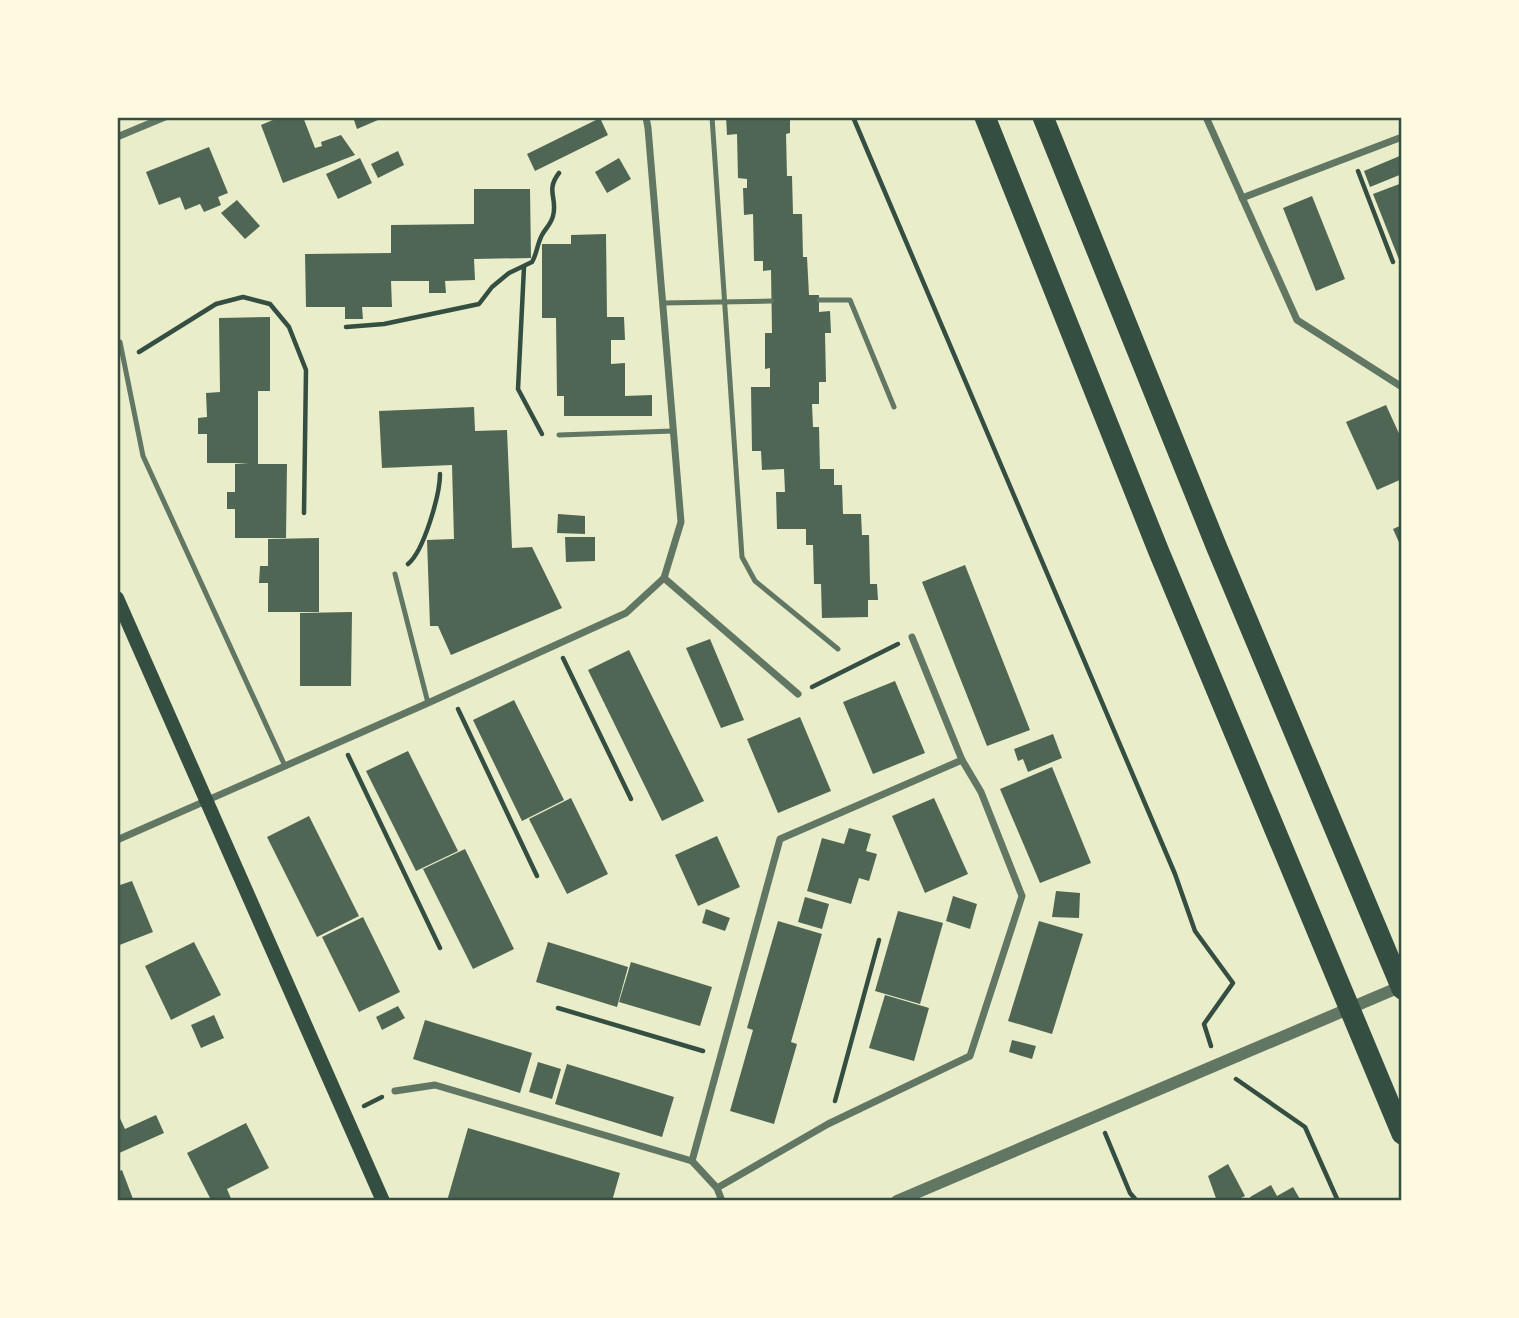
<svg xmlns="http://www.w3.org/2000/svg" width="1519" height="1318" font-family="'PT Sans',sans-serif">
<rect width="100%" height="100%" fill="#e9edc9"/>
<g fill="#4f6655">
<polygon points="280,117 303,117 315,148 322,146 321,142 341,135 355,155 283,183 261,125"/>
<polygon points="353,117 385,117 357,129"/>
<polygon points="726,117 790,117 790,133 786,134 787,176 792,176 793,214 802,214 803,257 807,257 809,295 819,295 819,312 830,311 831,333 825,333 826,382 819,382 819,404 812,404 813,427 819,427 820,469 834,469 834,485 842,485 843,514 861,514 862,535 869,535 870,584 877,584 878,600 868,600 868,617 822,618 821,584 814,584 813,545 806,545 806,529 777,529 776,492 785,492 784,469 762,470 761,451 752,451 751,387 770,387 770,368 765,369 765,333 772,333 771,270 763,271 763,261 754,261 753,214 744,215 743,188 747,188 747,179 738,178 737,134 727,135"/>
<polygon points="600,118 608,135 535,171 527,154"/>
<polygon points="209,147 228,193 218,197 221,205 204,212 200,204 185,210 180,197 159,205 146,172"/>
<polygon points="398,151 404,165 378,178 371,164"/>
<polygon points="1402,155 1402,174 1370,187 1364,171"/>
<polygon points="360,158 372,183 338,199 326,174"/>
<polygon points="619,158 631,179 607,193 595,172"/>
<polygon points="1402,183 1402,267 1373,194"/>
<polygon points="474,189 530,189 531,258 474,259 475,280 445,281 446,293 429,293 429,281 391,281 392,307 362,307 363,319 345,319 345,307 306,307 305,254 391,253 391,225 474,224"/>
<polygon points="1312,196 1345,279 1316,291 1283,208"/>
<polygon points="237,200 260,226 245,239 221,213"/>
<polygon points="606,234 607,317 624,317 625,340 611,340 611,364 625,363 625,396 652,395 652,416 564,416 564,396 557,396 556,318 542,318 542,244 571,244 571,235"/>
<polygon points="270,317 270,391 258,391 258,464 287,464 286,538 235,538 235,509 227,509 227,492 235,492 235,464 249,463 207,463 207,434 198,434 198,418 207,417 206,393 220,392 219,318"/>
<polygon points="1386,405 1402,440 1402,479 1377,490 1346,422"/>
<polygon points="474,407 475,431 507,430 512,548 532,547 562,608 451,655 438,626 430,626 427,540 454,539 452,465 382,468 379,411"/>
<polygon points="558,514 585,516 585,534 557,533"/>
<polygon points="1402,525 1402,549 1393,529"/>
<polygon points="565,537 595,537 595,561 566,562"/>
<polygon points="319,538 319,612 268,612 268,583 259,583 260,566 268,566 268,539"/>
<polygon points="965,565 1030,730 987,746 922,582"/>
<polygon points="352,612 351,686 300,686 300,613"/>
<polygon points="710,639 744,720 721,728 686,648"/>
<polygon points="629,650 704,801 662,821 588,670"/>
<polygon points="895,681 925,753 873,774 843,702"/>
<polygon points="514,700 564,800 522,821 473,720"/>
<polygon points="800,717 831,791 778,813 747,739"/>
<polygon points="1053,734 1062,758 1028,772 1023,759 1018,761 1014,749"/>
<polygon points="408,751 458,851 416,871 366,771"/>
<polygon points="1052,767 1091,863 1040,883 1000,789"/>
<polygon points="571,798 608,874 567,894 529,819"/>
<polygon points="934,798 968,874 925,893 892,816"/>
<polygon points="309,816 359,916 317,937 267,837"/>
<polygon points="849,828 871,834 866,851 877,854 869,881 859,878 851,904 807,891 822,838 844,844"/>
<polygon points="717,836 740,887 698,906 675,855"/>
<polygon points="465,849 514,949 473,969 423,869"/>
<polygon points="132,881 153,932 117,946 117,886"/>
<polygon points="1056,891 1080,893 1079,918 1052,917"/>
<polygon points="953,896 977,904 970,929 946,921"/>
<polygon points="805,897 829,904 822,929 798,922"/>
<polygon points="706,909 730,918 725,931 702,923"/>
<polygon points="898,911 943,923 920,1004 875,991"/>
<polygon points="363,917 400,992 359,1012 322,937"/>
<polygon points="778,921 822,934 791,1042 797,1044 774,1124 730,1111 753,1030 747,1028"/>
<polygon points="1039,921 1083,934 1052,1034 1008,1021"/>
<polygon points="194,942 221,995 171,1020 145,966"/>
<polygon points="548,942 628,967 617,1007 536,982"/>
<polygon points="631,962 712,987 700,1026 619,1002"/>
<polygon points="885,995 929,1008 914,1061 869,1048"/>
<polygon points="398,1006 405,1018 382,1030 376,1017"/>
<polygon points="214,1015 224,1038 201,1048 191,1025"/>
<polygon points="425,1020 532,1053 520,1093 413,1059"/>
<polygon points="1012,1040 1036,1046 1032,1059 1009,1052"/>
<polygon points="538,1062 561,1069 552,1099 529,1092"/>
<polygon points="567,1064 674,1097 662,1137 555,1104"/>
<polygon points="117,1112 125,1129 156,1115 164,1133 117,1154"/>
<polygon points="246,1123 269,1168 227,1189 232,1201 204,1201 210,1198 187,1153"/>
<polygon points="468,1128 620,1173 612,1201 447,1201"/>
<polygon points="1228,1164 1245,1196 1235,1201 1217,1201 1208,1176"/>
<polygon points="122,1170 133,1199 130,1201 117,1201 117,1172"/>
<polygon points="1271,1185 1277,1196 1293,1187 1301,1201 1252,1201 1250,1197"/>
</g>
<g fill="none" stroke-linecap="round" stroke-linejoin="round">
<g stroke="#344e41" stroke-width="4.5">
<polyline points="853,117 1175,874 1195,931 1233,983 1204,1024 1211,1046"/>
<polyline points="1358,171 1393,262"/>
<polyline points="524,267 518,389 542,434"/>
<path d="M346,327L384,324L479,304L492,287L509,273L532,262C537,254 537,244 542,235C546,228 551,224 553,216C558,198 545,191 559,173"/>
<polyline points="139,352 216,304 243,297 270,304 289,327 306,370 304,513"/>
<path d="M408,564C424,551 440,494 440,474"/>
<polyline points="563,658 631,799"/>
<polyline points="812,687 898,644"/>
<polyline points="458,709 537,876"/>
<polyline points="348,755 440,948"/>
<polyline points="558,1008 703,1051"/>
<polyline points="1236,1079 1305,1127 1338,1201"/>
<polyline points="835,1101 879,940"/>
<polyline points="364,1106 382,1097"/>
<polyline points="1105,1133 1130,1193 1137,1201"/>
</g>
<g stroke="#617663" stroke-width="5">
<polyline points="712,117 742,557 755,581 838,649"/>
<polyline points="819,300 850,300 894,407"/>
<polyline points="663,303 772,301"/>
<polyline points="120,342 143,456 285,766"/>
<polyline points="559,435 673,431"/>
<polyline points="395,574 428,703"/>
</g>
<g stroke="#617663" stroke-width="7">
<polyline points="646,117 648,128 681,522 664,578"/>
<polyline points="1206,117 1297,320 1402,387"/>
<polyline points="117,137 165,117"/>
<polyline points="1242,198 1402,137"/>
<polyline points="664,578 798,694"/>
<polyline points="117,840 428,703 626,613 664,578"/>
<polyline points="395,1091 435,1085 692,1161 717,1188 722,1201"/>
<polyline points="692,1161 780,839 962,760"/>
<polyline points="717,1188 828,1124 970,1056 1022,896 981,792 962,760 912,637"/>
</g>
<polyline stroke="#617663" stroke-width="12" points="897,1201 1402,986"/>
<polyline stroke="#344e41" stroke-width="14" points="117,598 383,1201"/>
<g stroke="#344e41" stroke-width="21">
<polyline points="985,117 1159,552 1402,1134"/>
<polyline points="1043,117 1217,548 1402,989"/>
</g>
</g>
<rect width="1519" height="1318" fill="none" stroke="#fefae0" stroke-width="238"/>
<rect x="119" y="119" width="1281" height="1080" fill="none" stroke="#344e41" stroke-width="2.5"/>
</svg>
